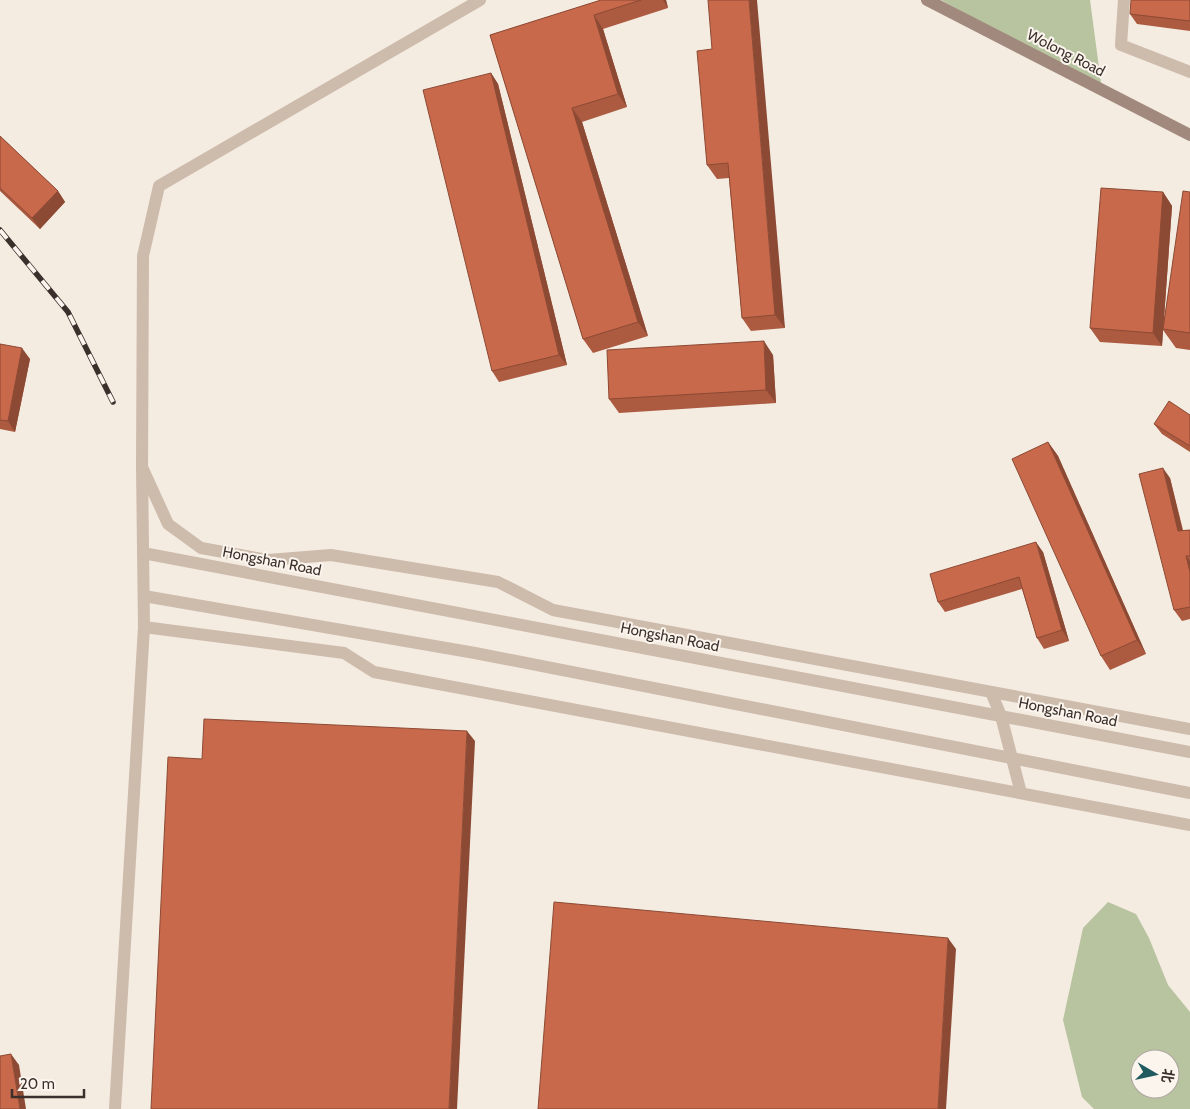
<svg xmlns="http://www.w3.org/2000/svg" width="1190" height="1109" font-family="Cabin,'Noto Sans SC',sans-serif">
<rect width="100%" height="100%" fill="#f4ebe1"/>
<g fill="#b8c4a0" fill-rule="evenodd">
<polygon points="941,0 1090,0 1102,90"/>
<path d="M1108,902L1136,914L1149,938L1168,985L1190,1012V1109H1094L1082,1097L1063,1020L1083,928ZM1140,1059H1170V1089H1140Z"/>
</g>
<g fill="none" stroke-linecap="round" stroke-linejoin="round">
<polyline stroke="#cdbbac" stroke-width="12" points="1124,0 1121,45 1190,72"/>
<polyline stroke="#cdbbac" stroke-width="12" points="115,1109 144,627 142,467 143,256 159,186 480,0"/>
<g stroke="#cdbbac" stroke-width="12">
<polyline points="142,467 168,524 201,548 268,560 331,555 498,582 553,610 1190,729"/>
<polyline points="143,553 1190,752"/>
<polyline points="144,596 475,653 1190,793"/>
<polyline points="144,627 344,653 374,672 1190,825"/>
<polyline points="991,692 1001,716 1021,793"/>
</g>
<polyline stroke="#a18a7d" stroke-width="12" points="927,0 1190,135"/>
<g stroke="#3b302b" stroke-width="5.5">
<polyline id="rail" points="0,230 68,312 113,402"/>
</g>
<use href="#rail" stroke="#fbf5ee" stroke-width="4" stroke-dasharray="11" stroke-linecap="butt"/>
</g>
<g fill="#ac5a40">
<polygon points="601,0 666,0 668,8 603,29 627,107 582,122 648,336 593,353 583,339 490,35"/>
<polygon points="1190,0 1190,31 1137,24 1130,14"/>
<polygon points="712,49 785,328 751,331 742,318 729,178 717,179 707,165"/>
<polygon points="491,73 498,84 567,365 499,382 492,371"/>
<polygon points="0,136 58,191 65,202 40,229 0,191"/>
<polygon points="1163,192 1172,206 1164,319 1190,192 1190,350 1176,348 1163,330 1162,346 1100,342 1090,328"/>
<polygon points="0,344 30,359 15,432 0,429"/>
<polygon points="773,355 776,403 619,413 609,399"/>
<polygon points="1190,415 1190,452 1162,434 1154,424"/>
<polygon points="1048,442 1058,456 1146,654 1110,670 1101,656"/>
<polygon points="1170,478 1183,530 1190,530 1190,619 1182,621 1174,610"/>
<polygon points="1043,552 1069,641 1044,649 1037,638 1022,589 945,612 938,602"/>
</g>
<g fill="#8c4a34">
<polygon points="663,0 666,0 668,8"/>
<polygon points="749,0 757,0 785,328 775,315"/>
<polygon points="594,15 603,29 627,107 618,94"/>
<polygon points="491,73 498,84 567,365 559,355"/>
<polygon points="572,108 582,122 648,336 638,322"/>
<polygon points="58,191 65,202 40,229 32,218"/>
<polygon points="1163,192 1172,206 1162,346 1153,333"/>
<polygon points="764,341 773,355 776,403 766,390"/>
<polygon points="22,348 30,359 15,432 8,421"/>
<polygon points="1048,442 1058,456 1146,654 1137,640"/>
<polygon points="1163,468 1170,478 1185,541 1178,531"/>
<polygon points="1036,542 1043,552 1069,641 1062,630"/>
<polygon points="1186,556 1190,561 1190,572"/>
<polygon points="467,731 475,741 457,1109 449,1109"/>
<polygon points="948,938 956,949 946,1109 938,1109"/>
<polygon points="11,1054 19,1065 26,1109 20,1109"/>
</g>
<g fill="#c8694b" stroke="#8c4a34">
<polygon points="601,0 641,0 594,15 618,94 572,108 638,322 583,339 490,35"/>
<polygon points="708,0 749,0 775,315 742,318 728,163 707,165 697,51 712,49"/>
<polygon points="1131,0 1190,0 1190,21 1130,14"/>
<polygon points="491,73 559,355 492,371 423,90"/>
<polygon points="0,136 58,191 32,218 0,188"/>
<polygon points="1101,188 1163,192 1153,333 1090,328"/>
<polygon points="1183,191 1190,192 1190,333 1163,329"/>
<polygon points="764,341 766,390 609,399 607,350"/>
<polygon points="0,344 22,348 8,421 0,420"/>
<polygon points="1169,401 1190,415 1190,446 1154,424"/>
<polygon points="1048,442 1137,640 1101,656 1012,459"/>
<polygon points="1163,468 1178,531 1190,530 1190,556 1186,556 1190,572 1190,607 1174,610 1139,474"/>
<polygon points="1036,542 1062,630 1037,638 1019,577 938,602 930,574"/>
<polygon points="204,719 467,731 449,1109 151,1109 168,757 202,759"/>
<polygon points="554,902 948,938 938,1109 538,1109"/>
<polygon points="11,1054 20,1109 0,1109 0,1056"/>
</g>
<g text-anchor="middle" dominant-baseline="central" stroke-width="4" stroke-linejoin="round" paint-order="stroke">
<g font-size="15" fill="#3b302b" stroke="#fbf5ee">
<text transform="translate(1066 53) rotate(27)">Wolong Road</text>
<text transform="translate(272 561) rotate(11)">Hongshan Road</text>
<text transform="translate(670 637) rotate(11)">Hongshan Road</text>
<text transform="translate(1068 712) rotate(11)">Hongshan Road</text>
</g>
</g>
<g transform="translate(1155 1074) rotate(99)"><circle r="24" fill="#fbf5ee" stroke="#aea6a0"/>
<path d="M0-4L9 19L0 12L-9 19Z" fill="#1f5a5e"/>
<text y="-8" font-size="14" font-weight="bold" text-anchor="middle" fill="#3b302b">北</text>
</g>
<path d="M12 1089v8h72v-8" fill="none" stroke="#3b302b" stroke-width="2.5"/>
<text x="20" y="1089" font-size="15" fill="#3b302b" stroke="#fbf5ee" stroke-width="4" paint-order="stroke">20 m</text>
</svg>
